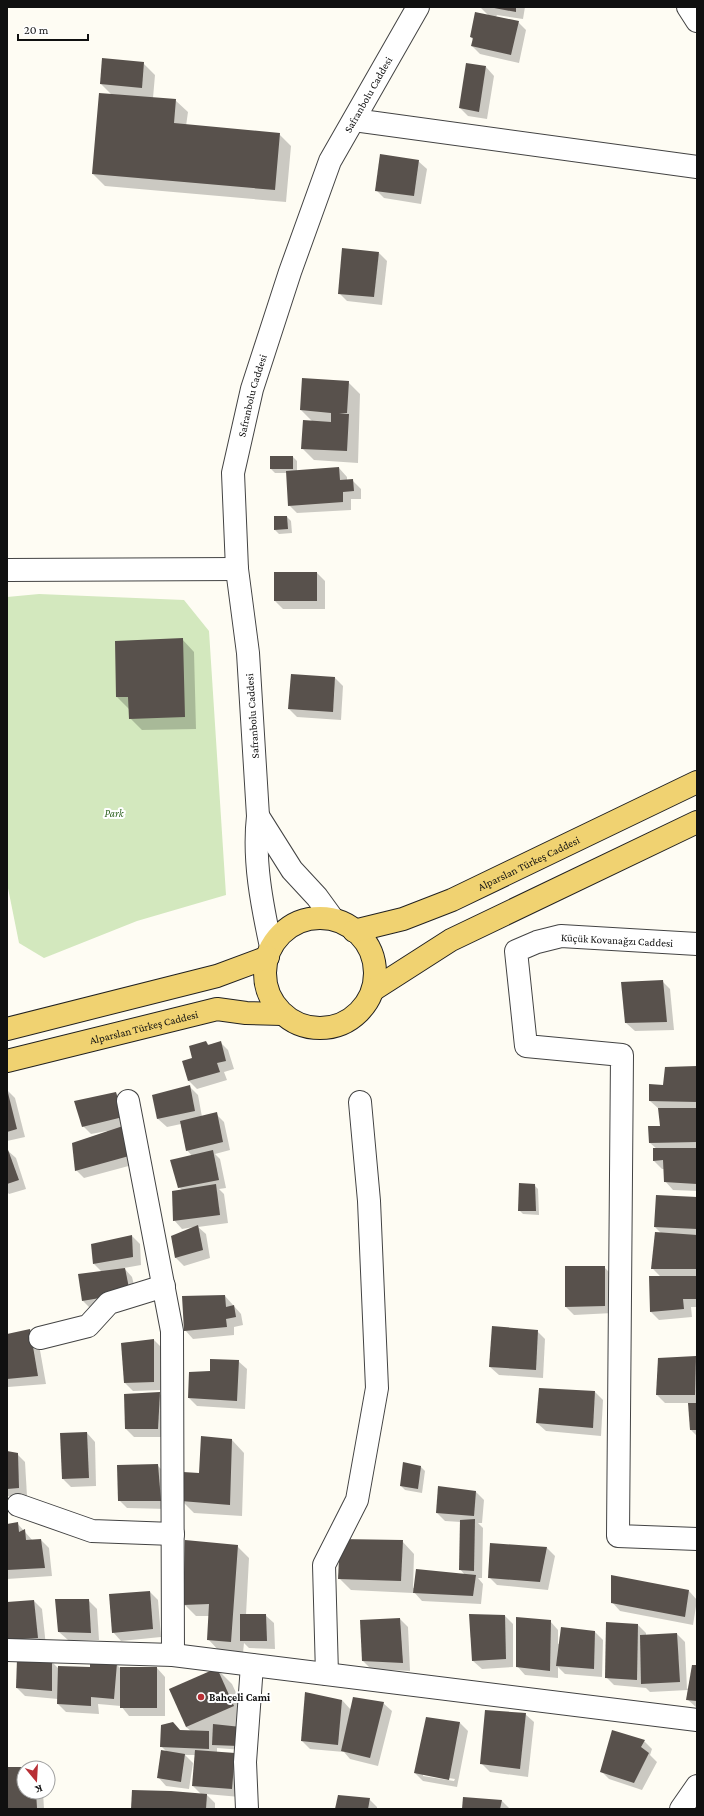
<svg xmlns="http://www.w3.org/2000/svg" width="704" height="1816" font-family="'Crimson Pro',serif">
<rect width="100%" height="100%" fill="#fefcf3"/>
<polygon fill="#d3e8be" points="39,594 184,600 209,631 226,895 137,921 44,958 19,943 7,883 7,597"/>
<g fill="#0003" fill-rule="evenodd">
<polygon points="480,7 525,7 523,19 497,15 496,17 518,22 526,30 519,63 480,54 472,46 473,40 471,37 488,15"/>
<polygon points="143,63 155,75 153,98 175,100 188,112 186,126 279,134 291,146 286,202 105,186 93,174 112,95 101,84"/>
<polygon points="486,67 494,76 487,119 468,116 460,108"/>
<polygon points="418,161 427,169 421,204 384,198 376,190"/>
<polygon points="379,253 387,261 382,305 347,301 339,293"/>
<polygon points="303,379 348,382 360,394 358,463 314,460 302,448 313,422 301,410"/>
<polygon points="293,457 297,461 297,471 339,468 347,477 347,481 352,480 361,489 361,499 351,499 351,510 297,513 289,505 287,473 275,473 271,469"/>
<polygon points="287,517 291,521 292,533 279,534 275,530"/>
<polygon points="275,573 317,573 325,581 325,609 283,609 275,601"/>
<polygon points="182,639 194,652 196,729 142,730 130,718 129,709 117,697"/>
<polygon points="292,675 335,678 343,686 341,720 297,717 289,709"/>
<polygon points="662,981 670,989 674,1030 635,1031 626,1023"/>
<polygon points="206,1042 209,1045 220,1042 228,1050 234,1069 224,1072 227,1080 197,1089 189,1081 193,1058"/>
<polygon points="697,1068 697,1191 673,1190 665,1181 665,1169 662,1169 654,1161 654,1149 657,1149 650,1143 661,1127 659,1109 650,1101 650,1085 664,1086"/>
<polygon points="189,1086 198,1095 202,1117 216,1114 224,1122 230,1150 215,1154 220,1159 226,1188 219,1189 224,1194 228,1223 198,1227 206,1234 210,1258 184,1266 176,1258 172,1237 194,1227 182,1229 174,1220 182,1190 179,1187 192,1156 187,1150 181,1124 167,1127 158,1119 153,1096"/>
<polygon points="7,1090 15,1098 25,1137 7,1141"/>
<polygon points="116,1093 124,1101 136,1164 84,1178 76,1170 107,1132 107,1131 91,1134 83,1126"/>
<polygon points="7,1150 16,1158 26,1189 9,1194 7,1192"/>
<polygon points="534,1185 538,1189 539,1215 523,1214 519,1210"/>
<polygon points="697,1198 697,1307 691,1307 692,1317 659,1320 651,1312 661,1277 652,1268 662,1234 655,1227"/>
<polygon points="132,1236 140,1244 141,1265 124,1268 132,1277 138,1301 91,1309 83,1301 102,1272 94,1264"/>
<polygon points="604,1267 612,1275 613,1313 574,1315 566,1307"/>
<polygon points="225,1296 241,1314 243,1325 234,1327 234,1335 193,1339 185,1330"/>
<polygon points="30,1330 38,1339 46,1384 8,1387 7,1335"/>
<polygon points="537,1331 545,1339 543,1378 499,1375 490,1367"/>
<polygon points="154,1340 162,1348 162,1390 133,1391 125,1383 122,1343"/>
<polygon points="695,1357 697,1358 697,1436 691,1430 689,1403 665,1403 657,1395"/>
<polygon points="238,1361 247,1369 245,1409 197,1406 189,1398 211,1372"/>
<polygon points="595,1392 603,1400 601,1436 546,1431 537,1423"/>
<polygon points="159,1393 168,1402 166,1437 134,1437 126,1429"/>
<polygon points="87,1433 95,1442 96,1486 71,1487 63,1479"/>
<polygon points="232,1440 244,1453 242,1516 194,1513 182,1501 200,1474"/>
<polygon points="7,1452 17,1454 25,1462 27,1496 7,1496"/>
<polygon points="157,1465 166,1474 168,1509 127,1508 119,1500"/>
<polygon points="421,1467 425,1471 422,1493 405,1490 401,1486"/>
<polygon points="476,1492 484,1500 482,1523 478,1523 483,1528 482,1578 478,1578 483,1584 481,1604 422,1601 413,1591 413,1593 351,1590 339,1578 402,1541 414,1554 413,1588 465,1575 460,1569 461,1522 445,1521 437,1513"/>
<polygon points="17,1523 33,1541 41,1540 49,1548 52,1576 7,1579 7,1525"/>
<polygon points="237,1546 249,1558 246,1615 265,1615 274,1623 275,1649 249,1648 244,1643 243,1653 220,1652 208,1639 209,1616 196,1616 184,1604"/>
<polygon points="547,1548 555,1556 548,1590 497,1585 489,1577"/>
<polygon points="689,1591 697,1600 693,1625 620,1611 612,1602"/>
<polygon points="150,1592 158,1600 161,1637 121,1641 113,1632"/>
<polygon points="88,1600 97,1609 99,1640 68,1640 59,1632"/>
<polygon points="34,1601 42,1609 46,1646 7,1648 7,1614"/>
<polygon points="505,1616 513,1624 513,1667 482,1669 473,1661"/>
<polygon points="400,1619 408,1627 410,1671 371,1669 363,1661 361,1621"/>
<polygon points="550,1621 558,1630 558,1644 595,1632 603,1640 602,1677 565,1674 558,1667 558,1678 525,1675 517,1666"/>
<polygon points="638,1625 646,1633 646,1636 677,1634 685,1642 687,1690 697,1666 697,1708 687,1699 688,1690 650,1692 646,1688 614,1685 606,1677"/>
<polygon points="52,1662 59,1669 91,1668 116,1664 120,1668 157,1668 165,1677 165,1716 129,1716 121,1706 98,1704 99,1714 66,1712 58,1704 58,1699 25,1696 17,1688"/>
<polygon points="217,1669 232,1684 249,1721 243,1750 217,1748 217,1753 235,1754 240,1797 206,1794 215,1803 215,1809 132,1809 202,1795 193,1786 196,1755 185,1755 193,1763 189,1789 166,1786 158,1777 167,1752 161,1746 180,1731 191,1731 186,1727"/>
<polygon points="7,1672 8,1673 7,1705"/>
<polygon points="342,1700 351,1710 383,1703 392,1711 378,1766 350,1759 344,1752 310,1749 302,1741"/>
<polygon points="525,1714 534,1722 528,1777 490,1772 481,1763"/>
<path d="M427,1718L460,1723L468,1731L457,1787L423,1781L415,1773ZM423,1774L455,1779L454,1781L423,1776Z"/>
<polygon points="644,1741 652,1749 650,1755 657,1762 642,1790 609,1779 601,1771"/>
<polygon points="7,1768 24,1768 24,1792 43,1792 44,1809 7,1809"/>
<polygon points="464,1798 502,1801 510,1809 463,1809"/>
<polygon points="369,1799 377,1807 377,1809 336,1809"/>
</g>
<g fill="#58514c">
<polygon points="489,7 516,7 516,12"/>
<polygon points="475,12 519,21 511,55 471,46 473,38 470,37"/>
<polygon points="102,58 144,62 142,88 100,84"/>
<polygon points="466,63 486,66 479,112 459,108"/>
<polygon points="99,93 176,99 174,123 280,133 275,190 92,174"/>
<polygon points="380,154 419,160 414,196 375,191"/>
<polygon points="342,248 379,252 374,297 338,294"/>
<polygon points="302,378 349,381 347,413 339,414 349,414 347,451 301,449 303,420 331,422 331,413 300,410"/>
<rect x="270" y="456" width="23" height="13"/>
<polygon points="339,467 340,480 353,479 354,491 343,492 343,502 288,506 286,471"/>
<polygon points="274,516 287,516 288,529 274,530"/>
<rect x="274" y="572" width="43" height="29"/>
<polygon points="183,638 185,717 129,719 128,697 116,697 115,641"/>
<polygon points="291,674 335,677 333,712 288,709"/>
<polygon points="663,980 667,1022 625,1023 621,982"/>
<polygon points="206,1041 208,1045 221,1041 226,1061 217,1063 220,1072 188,1081 182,1061 192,1058 189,1046"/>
<polygon points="697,1066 697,1102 649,1101 649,1084 663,1085 665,1067"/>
<polygon points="190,1085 195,1111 157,1119 152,1095"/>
<polygon points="7,1089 17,1129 7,1132"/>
<polygon points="116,1092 123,1117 82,1127 74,1101"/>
<polygon points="658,1108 697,1108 697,1142 649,1143 648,1126 660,1126"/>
<polygon points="217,1112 223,1142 186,1151 180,1121"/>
<polygon points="123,1126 129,1156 75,1171 72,1143"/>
<polygon points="7,1147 19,1180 7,1184"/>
<polygon points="653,1148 697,1148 697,1184 664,1182 663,1160 653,1161"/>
<polygon points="213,1150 219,1180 178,1188 170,1160"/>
<polygon points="519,1183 535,1184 536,1211 518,1211"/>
<polygon points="216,1184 220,1215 173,1221 172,1191"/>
<polygon points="656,1195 697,1197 697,1229 654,1227"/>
<polygon points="198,1225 203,1250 175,1258 171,1236"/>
<polygon points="655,1232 697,1235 697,1269 651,1269"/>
<polygon points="132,1235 133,1257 93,1264 91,1244"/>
<polygon points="565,1266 605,1266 605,1306 565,1307"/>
<polygon points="125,1268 130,1293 82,1301 78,1274"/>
<polygon points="649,1276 697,1276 697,1299 683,1299 684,1309 650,1312"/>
<polygon points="225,1295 226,1307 234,1305 236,1317 226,1319 227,1327 184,1331 182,1296"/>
<polygon points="492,1326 538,1330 536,1370 489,1367"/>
<polygon points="30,1329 38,1376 7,1379 7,1334"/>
<polygon points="154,1339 154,1382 124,1383 121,1343"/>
<polygon points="696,1356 695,1395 656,1395 658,1358"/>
<polygon points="210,1359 239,1360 237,1401 188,1398 189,1372 210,1371"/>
<polygon points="539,1388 595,1391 593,1428 536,1423"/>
<polygon points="160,1392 158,1429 125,1429 124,1394"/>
<polygon points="688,1403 697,1403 697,1430 690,1430"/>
<polygon points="87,1432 89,1478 62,1479 60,1433"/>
<polygon points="201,1436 232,1439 230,1505 181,1501 183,1472 199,1473"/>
<polygon points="7,1451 18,1453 19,1488 7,1489"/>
<polygon points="403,1462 421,1466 418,1489 400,1486"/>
<polygon points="158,1464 161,1501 118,1501 117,1465"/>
<polygon points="438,1486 476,1491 474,1516 436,1513"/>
<polygon points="475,1519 474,1571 459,1570 460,1520"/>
<polygon points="18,1522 19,1532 25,1529 26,1540 41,1539 45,1568 7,1570 7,1524"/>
<polygon points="340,1539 403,1540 401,1581 338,1579"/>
<polygon points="185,1540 238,1545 231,1642 207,1640 209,1604 183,1605"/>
<polygon points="490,1543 547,1547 540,1582 488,1578"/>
<polygon points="416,1569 476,1575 473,1596 413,1593"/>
<polygon points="611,1575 689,1590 685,1617 611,1603"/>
<polygon points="150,1591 153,1629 112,1633 109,1594"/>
<polygon points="55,1599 89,1599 91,1633 58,1632"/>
<polygon points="34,1600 38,1638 7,1640 7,1602"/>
<polygon points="240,1614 266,1614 267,1641 240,1641"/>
<polygon points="469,1614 505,1615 506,1659 472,1661"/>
<polygon points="516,1617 551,1620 550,1671 516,1667"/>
<polygon points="400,1618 403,1663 362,1661 360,1620"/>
<polygon points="606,1622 638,1624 637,1680 605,1678"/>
<polygon points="561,1627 595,1631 594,1669 556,1666"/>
<polygon points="677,1633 680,1682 641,1684 640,1635"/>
<polygon points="17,1659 52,1661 52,1691 16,1688"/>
<polygon points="90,1661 117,1663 114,1699 91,1697 91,1706 57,1704 58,1666 90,1667"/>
<polygon points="692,1665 697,1665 697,1701 686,1700"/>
<rect x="120" y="1667" width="37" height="41"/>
<polygon points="217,1668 234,1706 186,1727 169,1689"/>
<polygon points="305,1692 342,1700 338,1745 301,1741"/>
<polygon points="353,1697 384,1702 370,1758 341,1751"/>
<polygon points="485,1710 526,1713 520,1769 480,1764"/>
<polygon points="426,1717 460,1722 449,1780 414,1773"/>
<polygon points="173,1722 180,1730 209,1731 209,1749 160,1747 161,1725"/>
<polygon points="213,1724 241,1727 239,1746 212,1745"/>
<polygon points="612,1730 645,1740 641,1747 649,1753 634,1783 600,1772"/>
<polygon points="161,1750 185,1754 181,1782 157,1778"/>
<polygon points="195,1750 235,1753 232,1789 192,1786"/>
<polygon points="7,1767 24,1767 24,1792 36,1792 37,1808 7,1808"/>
<polygon points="132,1790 171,1791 207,1794 206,1809 131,1809"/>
<polygon points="338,1795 370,1798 368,1809 335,1809"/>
<polygon points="463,1797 502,1800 500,1809 462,1809"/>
</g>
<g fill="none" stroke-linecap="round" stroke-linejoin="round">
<g stroke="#434343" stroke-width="24">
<g id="minor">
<polyline points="688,7 697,21"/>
<polyline points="354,120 697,167"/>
<polyline points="7,570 237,569"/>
<polyline points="258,816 292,870 317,897 333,919"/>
<polyline points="697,944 561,936 537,942 516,951 526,1046 622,1055 618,1536 697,1539"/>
<path id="s1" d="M271,947C262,905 253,860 258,816L248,653L237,569L233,473L252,389L290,272L330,161L418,7"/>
<polyline points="128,1101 172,1331 173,1655"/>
<polyline points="40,1338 88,1326 109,1303 164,1286"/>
<polyline points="18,1505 92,1531 173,1534"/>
<polyline points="7,1650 173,1655 697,1720"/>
<polyline points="327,1674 324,1565 357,1500 377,1388 369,1201 360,1102"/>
<polyline points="247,1809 245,1762 252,1665"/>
<polyline points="681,1809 697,1786"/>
</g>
</g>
<g stroke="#212121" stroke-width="24">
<g id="major">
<circle cx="320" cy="973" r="55"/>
<path id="s2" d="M354,931L403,919L452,900L697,782"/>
<polyline points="373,990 451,940 697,822"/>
<polyline points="7,1029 217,976 268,957"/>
<path id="s3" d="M7,1061L217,1009L246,1013L282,1014"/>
</g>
</g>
<use href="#minor" stroke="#fff" stroke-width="22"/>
<use href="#major" stroke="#f0d271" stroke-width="22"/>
</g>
<circle fill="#b82f35" stroke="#fff" stroke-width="1.5" cx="201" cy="1697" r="4"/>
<g text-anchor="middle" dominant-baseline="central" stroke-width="4" stroke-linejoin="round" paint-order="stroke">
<g font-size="11" fill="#101010" stroke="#fff">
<text stroke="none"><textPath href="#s1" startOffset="880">Safranbolu Caddesi</textPath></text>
<text stroke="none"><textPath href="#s1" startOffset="556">Safranbolu Caddesi</textPath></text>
<text transform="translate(252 716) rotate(-94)">Safranbolu Caddesi</text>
<text stroke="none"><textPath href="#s2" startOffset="188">Alparslan Türkeş Caddesi</textPath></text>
<text transform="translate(617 940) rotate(3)">Küçük Kovanağzı Caddesi</text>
<text stroke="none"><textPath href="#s3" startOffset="141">Alparslan Türkeş Caddesi</textPath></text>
</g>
<g font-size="11" font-style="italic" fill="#306423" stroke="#fff">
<text x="114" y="813">Park</text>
</g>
<g font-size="11" font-weight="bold" fill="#101010" stroke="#fff" text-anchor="start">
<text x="209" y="1697">Bahçeli Cami</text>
</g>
</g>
<rect width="704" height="1816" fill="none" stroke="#101010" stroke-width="16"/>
<g transform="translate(36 1780) rotate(162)"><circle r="19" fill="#ffffff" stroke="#9f9f9f"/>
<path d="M0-3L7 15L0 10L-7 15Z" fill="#b82f35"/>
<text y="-6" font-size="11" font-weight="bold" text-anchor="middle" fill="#101010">K</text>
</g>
<path d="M18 34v6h70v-6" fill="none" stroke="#101010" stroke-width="2"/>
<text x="24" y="34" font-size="12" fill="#101010" stroke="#ffffff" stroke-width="3" paint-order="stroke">20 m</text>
</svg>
